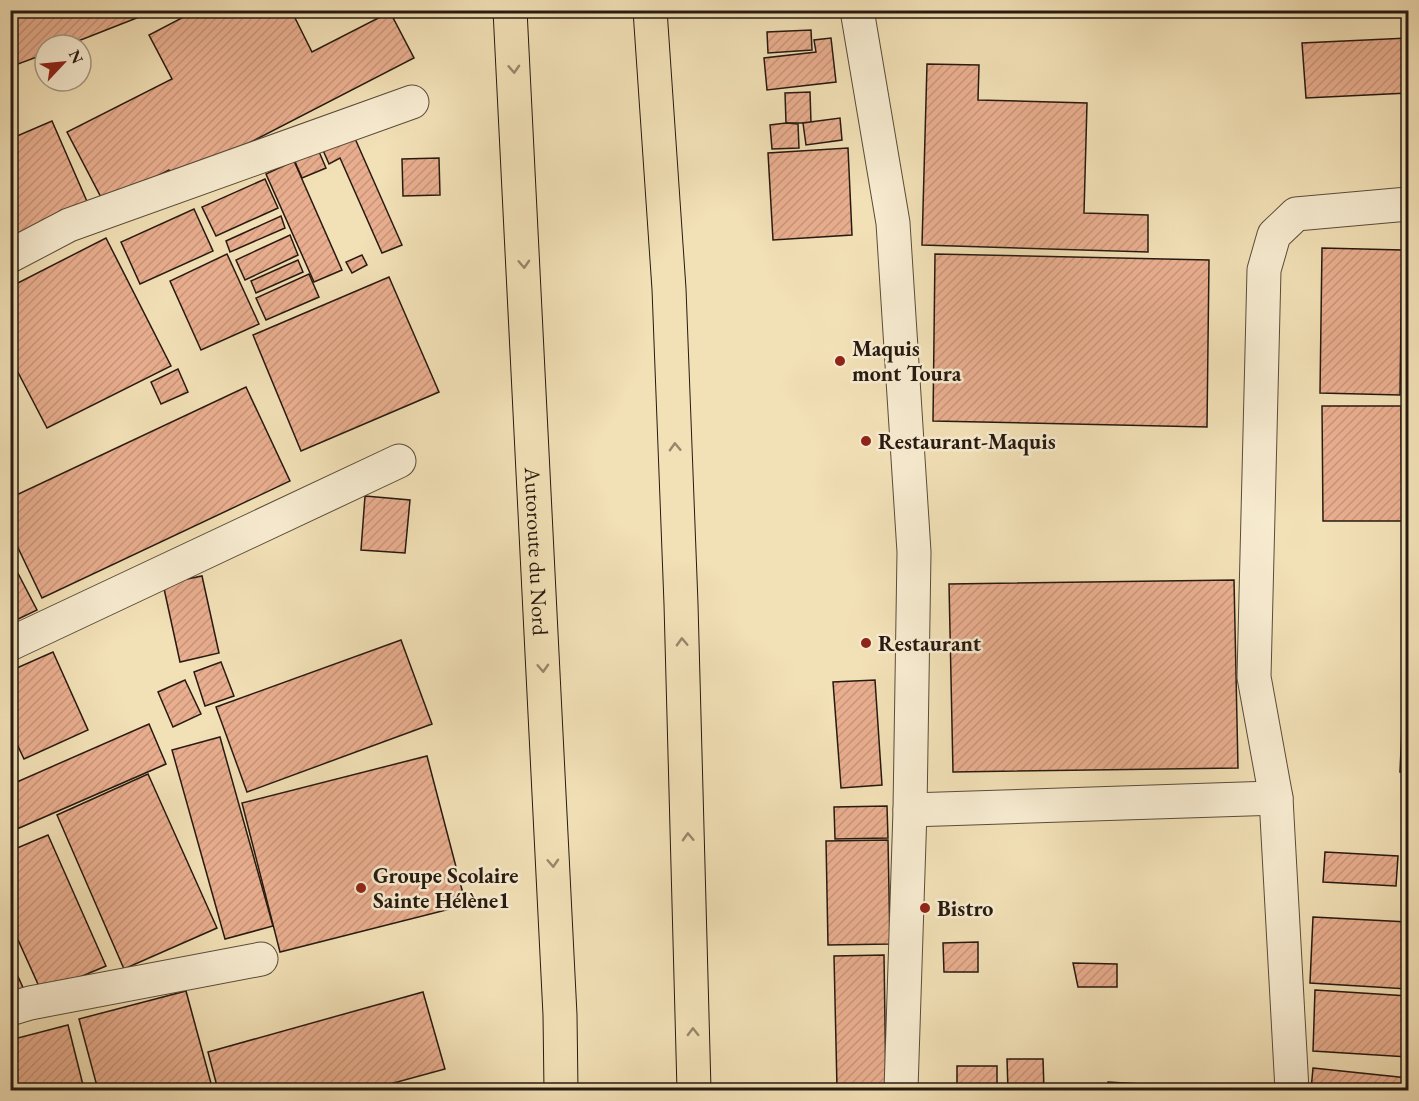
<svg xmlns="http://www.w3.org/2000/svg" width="1419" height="1101" font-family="'EB Garamond',serif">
<defs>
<pattern id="building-hatch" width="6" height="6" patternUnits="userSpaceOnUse" patternTransform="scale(1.5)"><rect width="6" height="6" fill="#e9ae8f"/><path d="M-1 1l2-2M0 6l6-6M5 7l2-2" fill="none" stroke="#c8957a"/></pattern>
</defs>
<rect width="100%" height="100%" fill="#f2e0b6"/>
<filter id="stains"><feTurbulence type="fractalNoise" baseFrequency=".00333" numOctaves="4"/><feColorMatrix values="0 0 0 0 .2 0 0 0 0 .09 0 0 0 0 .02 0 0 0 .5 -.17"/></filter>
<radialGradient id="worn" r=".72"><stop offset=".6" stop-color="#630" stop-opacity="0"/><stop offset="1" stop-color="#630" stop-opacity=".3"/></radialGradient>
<g fill="url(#building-hatch)" stroke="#271a11" stroke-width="1.5">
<polygon points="10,10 157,10 68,45 45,45 45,54 10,67"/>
<polygon points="197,10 291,10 312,52 390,12 414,58 175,181 169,170 104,203 67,132 172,79 149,35"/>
<polygon points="811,30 812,50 768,53 767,32"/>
<polygon points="831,38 836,82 767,90 764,58 816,52 814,40"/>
<polygon points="1408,38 1408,93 1306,98 1302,43"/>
<polygon points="927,64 979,65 978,100 1087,103 1084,213 1148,215 1148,252 922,245"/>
<polygon points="810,92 811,123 786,123 785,93"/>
<polygon points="840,118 842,140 806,145 803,123"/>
<polygon points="52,121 89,206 10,240 10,139"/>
<polygon points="786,123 798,124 799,148 772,149 770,125"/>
<polygon points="353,134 402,245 382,253 340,158 329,164 322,148"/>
<polygon points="317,147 326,168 302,178 293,157"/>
<polygon points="848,148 852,235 773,240 768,153"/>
<polygon points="439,158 440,195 403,196 402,159"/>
<polygon points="294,161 342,270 314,282 266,174"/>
<polygon points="265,179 278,208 216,236 202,207"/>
<polygon points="194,209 213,251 140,284 121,242"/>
<polygon points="281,216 285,228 230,252 226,241"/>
<polygon points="290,235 298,255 245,280 236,260"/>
<polygon points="106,238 171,366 47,428 10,357 10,287"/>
<polygon points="1322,248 1402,250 1400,395 1320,393"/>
<polygon points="227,254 259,324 201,350 170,281"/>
<polygon points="935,254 1209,260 1207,427 933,421"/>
<polygon points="362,255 367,265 352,273 346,262"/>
<polygon points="298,260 303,272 256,293 251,281"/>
<polygon points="309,274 319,297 266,320 256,298"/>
<polygon points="389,277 439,392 301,451 253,335"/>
<polygon points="178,369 188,392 161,404 151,382"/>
<polygon points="246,387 290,481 42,598 10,531 10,498"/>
<polygon points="1322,406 1401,406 1402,521 1323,521"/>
<polygon points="365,496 410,500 405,553 361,550"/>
<polygon points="10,558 37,610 10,623"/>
<polygon points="202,576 219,653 180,662 163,584"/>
<polygon points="1234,580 1238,768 953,772 949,584"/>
<polygon points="401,640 432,724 247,792 216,707"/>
<polygon points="53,652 88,730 24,759 10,729 10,671"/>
<polygon points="221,662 234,696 205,706 194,672"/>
<polygon points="185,680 201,714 173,727 158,692"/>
<polygon points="875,680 882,785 841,788 833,682"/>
<polygon points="1403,705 1408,705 1408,772 1400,772"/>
<polygon points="149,724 166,764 10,832 10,785"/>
<polygon points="220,737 273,926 225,939 172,750"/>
<polygon points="427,756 466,905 280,952 242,803"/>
<polygon points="148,774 217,928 124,969 57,815"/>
<polygon points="887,806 888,838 835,839 834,807"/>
<polygon points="48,835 106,966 42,993 10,922 10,851"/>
<polygon points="888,840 890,944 828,945 826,841"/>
<polygon points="1325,852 1398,856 1396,886 1323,882"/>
<polygon points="1313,917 1408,922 1408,989 1310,983"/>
<polygon points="978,942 978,972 944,972 943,943"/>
<polygon points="884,955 886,1088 837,1088 834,956"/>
<polygon points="10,959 25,992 10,999"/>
<polygon points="1073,963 1117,964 1117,987 1078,987"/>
<polygon points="1315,990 1408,996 1408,1057 1313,1051"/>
<polygon points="186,991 212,1087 197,1090 98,1090 79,1019"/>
<polygon points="423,992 445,1069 368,1090 218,1090 208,1052"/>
<polygon points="68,1025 84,1089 77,1090 10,1090 10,1040"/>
<polygon points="1007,1059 1043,1059 1044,1090 1008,1090"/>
<rect x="957" y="1066" width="40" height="24"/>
<polygon points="1313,1068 1408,1078 1408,1090 1311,1090"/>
<polygon points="1108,1082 1174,1086 1174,1090 1108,1090"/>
</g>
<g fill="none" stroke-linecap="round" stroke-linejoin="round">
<g stroke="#5a4c3a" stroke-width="35">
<g id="minor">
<polyline points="857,10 893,223 914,552 910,810 901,1090"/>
<polyline points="10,256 69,225 412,102"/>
<polyline points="10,644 399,461"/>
<polyline points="910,810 1276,798"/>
<polyline points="10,1009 30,1003 261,959"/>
<polyline points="1292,1090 1276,798 1254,677 1264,270 1274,235 1296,214 1408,204"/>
</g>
</g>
<g stroke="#271a11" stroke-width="35">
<g id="motorway">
<path id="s1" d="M510,10L560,1015L561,1090"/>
<polyline points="650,10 669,289 681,604 694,1090"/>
</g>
</g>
<use href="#minor" stroke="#f7ebd0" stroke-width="33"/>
<use href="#motorway" stroke="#f2e0b6" stroke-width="33"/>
</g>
<defs><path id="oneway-chevron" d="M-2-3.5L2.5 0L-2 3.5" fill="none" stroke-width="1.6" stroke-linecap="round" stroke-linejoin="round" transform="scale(1.5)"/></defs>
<g stroke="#97876c">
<use href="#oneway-chevron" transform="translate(514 69) rotate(87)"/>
<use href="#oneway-chevron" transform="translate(524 264) rotate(87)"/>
<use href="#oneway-chevron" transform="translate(675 447) rotate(-92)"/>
<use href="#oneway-chevron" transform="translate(682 642) rotate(-92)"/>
<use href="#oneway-chevron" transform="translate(543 668) rotate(87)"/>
<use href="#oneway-chevron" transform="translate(688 837) rotate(-92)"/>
<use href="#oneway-chevron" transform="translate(553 863) rotate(87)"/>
<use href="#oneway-chevron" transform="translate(693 1032) rotate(-91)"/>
</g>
<g fill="#8f2418" stroke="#f7ebd0" stroke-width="2">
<circle cx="840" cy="361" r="6"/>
<circle cx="866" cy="441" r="6"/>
<circle cx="866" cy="643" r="6"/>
<circle cx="361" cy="888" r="6"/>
<circle cx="925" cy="908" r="6"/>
</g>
<g text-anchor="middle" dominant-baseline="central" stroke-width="5" stroke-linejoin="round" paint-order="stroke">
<g font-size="22" font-weight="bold" fill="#271a11" stroke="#f7ebd0" text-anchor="start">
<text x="852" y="348">Maquis<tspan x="852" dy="25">mont Toura</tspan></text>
<text x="878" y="441">Restaurant-Maquis</text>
<text x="878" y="643">Restaurant</text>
<text x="373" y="875">Groupe Scolaire<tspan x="373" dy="25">Sainte Hélène1</tspan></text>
<text x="937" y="908">Bistro</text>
</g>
<g font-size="22" fill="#271a11" stroke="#f7ebd0">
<text stroke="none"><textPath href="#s1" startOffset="542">Autoroute du Nord</textPath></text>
</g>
</g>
<rect width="1419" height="1101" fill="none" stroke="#f2e0b6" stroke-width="36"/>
<rect x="12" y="12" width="1395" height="1077" fill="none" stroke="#271a11" stroke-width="3"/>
<rect x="18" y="18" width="1383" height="1065" fill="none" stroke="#271a11" stroke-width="1.5"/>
<g transform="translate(63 63) rotate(64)"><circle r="28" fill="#f7ebd0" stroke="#a49784" stroke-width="1.5"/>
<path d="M0-4.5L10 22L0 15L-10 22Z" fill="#8f2418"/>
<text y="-9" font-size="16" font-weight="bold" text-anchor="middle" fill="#271a11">N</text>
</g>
<rect width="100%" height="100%" filter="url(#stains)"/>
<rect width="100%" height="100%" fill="url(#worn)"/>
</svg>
